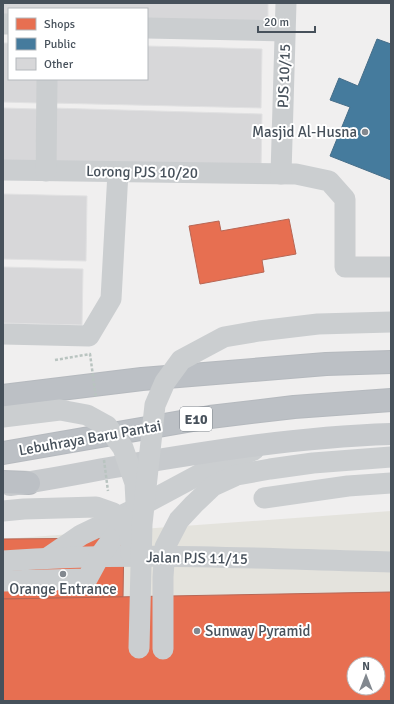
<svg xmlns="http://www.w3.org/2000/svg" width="394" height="704" font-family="Signika,sans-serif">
<rect width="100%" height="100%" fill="#f0efef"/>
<path fill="#e4e3dd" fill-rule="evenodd" d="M391,511V701H3V539ZM354,664H378V688H354Z"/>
<g fill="#e76f51" stroke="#b76654" fill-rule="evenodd">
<polygon points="289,219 296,254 262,260 264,272 200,284 189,226 219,221 221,231"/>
<polygon points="124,538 123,597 3,599 3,539"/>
<path d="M391,592V701H3V599ZM354,664H378V688H354Z"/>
</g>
<polygon fill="#457b9d" stroke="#466e89" points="377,39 391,44 391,180 330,156 350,107 330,100 339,78 358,86"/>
<g fill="#d7d7d9" stroke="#e1e1e2">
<polygon points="3,3 268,3 268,23 147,20 147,9 9,9 9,17 3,16"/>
<polygon points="3,43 9,43 9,79 39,79 38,103 3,102"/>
<polygon points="147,46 262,49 261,108 50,103 51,79 147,79"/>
<polygon points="3,108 37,109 36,164 3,163"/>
<polygon points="51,108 262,114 261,170 49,164"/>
<polygon points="3,194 87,196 86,261 3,259"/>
<polygon points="3,267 83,269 82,325 3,323"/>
</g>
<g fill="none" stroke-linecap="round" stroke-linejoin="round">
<g stroke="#b5b9be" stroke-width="24">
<g id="highway">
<polyline points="3,396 142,379 326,364 391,362"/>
<polyline points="3,453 210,417 294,407 391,400"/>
<polyline points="3,482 29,483"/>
</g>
</g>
<g stroke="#cbced0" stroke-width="21">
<polyline points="3,24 9,24"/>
<polyline points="147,28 285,31"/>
<polyline points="3,170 296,174 329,181 345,199 345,267 391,267"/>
<polyline points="46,171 47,79"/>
<polyline points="281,174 286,3"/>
<polyline points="3,334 89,336 111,299 118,172"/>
<polyline points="264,498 348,486 391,483"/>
<polyline points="49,557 81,535 133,510 217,465 254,450"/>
<path d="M3,561C132,551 262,559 391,562"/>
<polyline points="3,581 87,579 99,557 132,512"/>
</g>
<path stroke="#c7cacd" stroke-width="22" d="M10,485C41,481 72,475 103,469C198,453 294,437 391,434"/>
<use href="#highway" stroke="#bcc0c5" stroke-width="22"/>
<g stroke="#b9c4c0" stroke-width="2.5" stroke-dasharray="3 2" stroke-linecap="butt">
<polyline points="55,360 90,354 96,398"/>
<polyline points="104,460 108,491"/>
</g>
<g stroke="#cbced0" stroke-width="21">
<polyline points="3,417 60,410 87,415 107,426 123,448 135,483 136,502"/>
<polyline points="3,511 24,509 96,507 113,513 130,530 131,554"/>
<polyline points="139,648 142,524 155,405 165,382 181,360 224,337 259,331 318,324 391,322"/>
<polyline points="163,649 163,577 165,547 179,520 194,504 213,486 237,475 270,469 313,463 391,457"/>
</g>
</g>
<g fill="#82888f" stroke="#fff" stroke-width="1.5">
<circle cx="365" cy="132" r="4"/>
<circle cx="63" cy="574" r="4"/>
<circle cx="197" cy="631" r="4"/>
</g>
<g text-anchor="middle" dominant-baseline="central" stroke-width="4" stroke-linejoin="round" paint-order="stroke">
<rect fill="#fff" stroke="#7e858c" stroke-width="1" x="180" y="407" width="32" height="24" rx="3"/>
<g font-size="14" font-weight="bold" fill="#47515b">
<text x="196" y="419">E10</text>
</g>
<g font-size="15" fill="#47515b" stroke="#fff">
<text transform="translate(284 76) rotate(-88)">PJS 10/15</text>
<text transform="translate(142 172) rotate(1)">Lorong PJS 10/20</text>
<text transform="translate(90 438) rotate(-10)">Lebuhraya Baru Pantai</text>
<text transform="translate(197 558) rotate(1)">Jalan PJS 11/15</text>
</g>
<g font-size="15" fill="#47515b" stroke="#fff" text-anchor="end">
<text x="357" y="132">Masjid Al-Husna</text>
<text x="63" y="589" text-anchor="middle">Orange Entrance</text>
<text x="205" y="631" text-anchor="start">Sunway Pyramid</text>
</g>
</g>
<rect width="394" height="704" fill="none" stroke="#47515b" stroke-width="8"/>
<rect x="8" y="8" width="140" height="72" fill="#ffffff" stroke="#b5b9bd"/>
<rect x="16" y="18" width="20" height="12" fill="#e76f51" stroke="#b5b9bd"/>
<text x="44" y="28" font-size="12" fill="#47515b">Shops</text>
<rect x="16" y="38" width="20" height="12" fill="#457b9d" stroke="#b5b9bd"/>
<text x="44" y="48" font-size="12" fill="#47515b">Public</text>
<rect x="16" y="58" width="20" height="12" fill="#d7d7d9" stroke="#b5b9bd"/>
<text x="44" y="68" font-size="12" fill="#47515b">Other</text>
<g transform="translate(366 676)"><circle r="19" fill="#ffffff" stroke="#b5b9bd"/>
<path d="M0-3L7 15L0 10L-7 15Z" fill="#82888f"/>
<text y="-6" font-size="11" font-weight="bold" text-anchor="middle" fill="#47515b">N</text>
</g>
<path d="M258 26v6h57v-6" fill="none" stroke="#47515b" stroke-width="2"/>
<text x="264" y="26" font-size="12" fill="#47515b" stroke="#ffffff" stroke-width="3" paint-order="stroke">20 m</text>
</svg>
